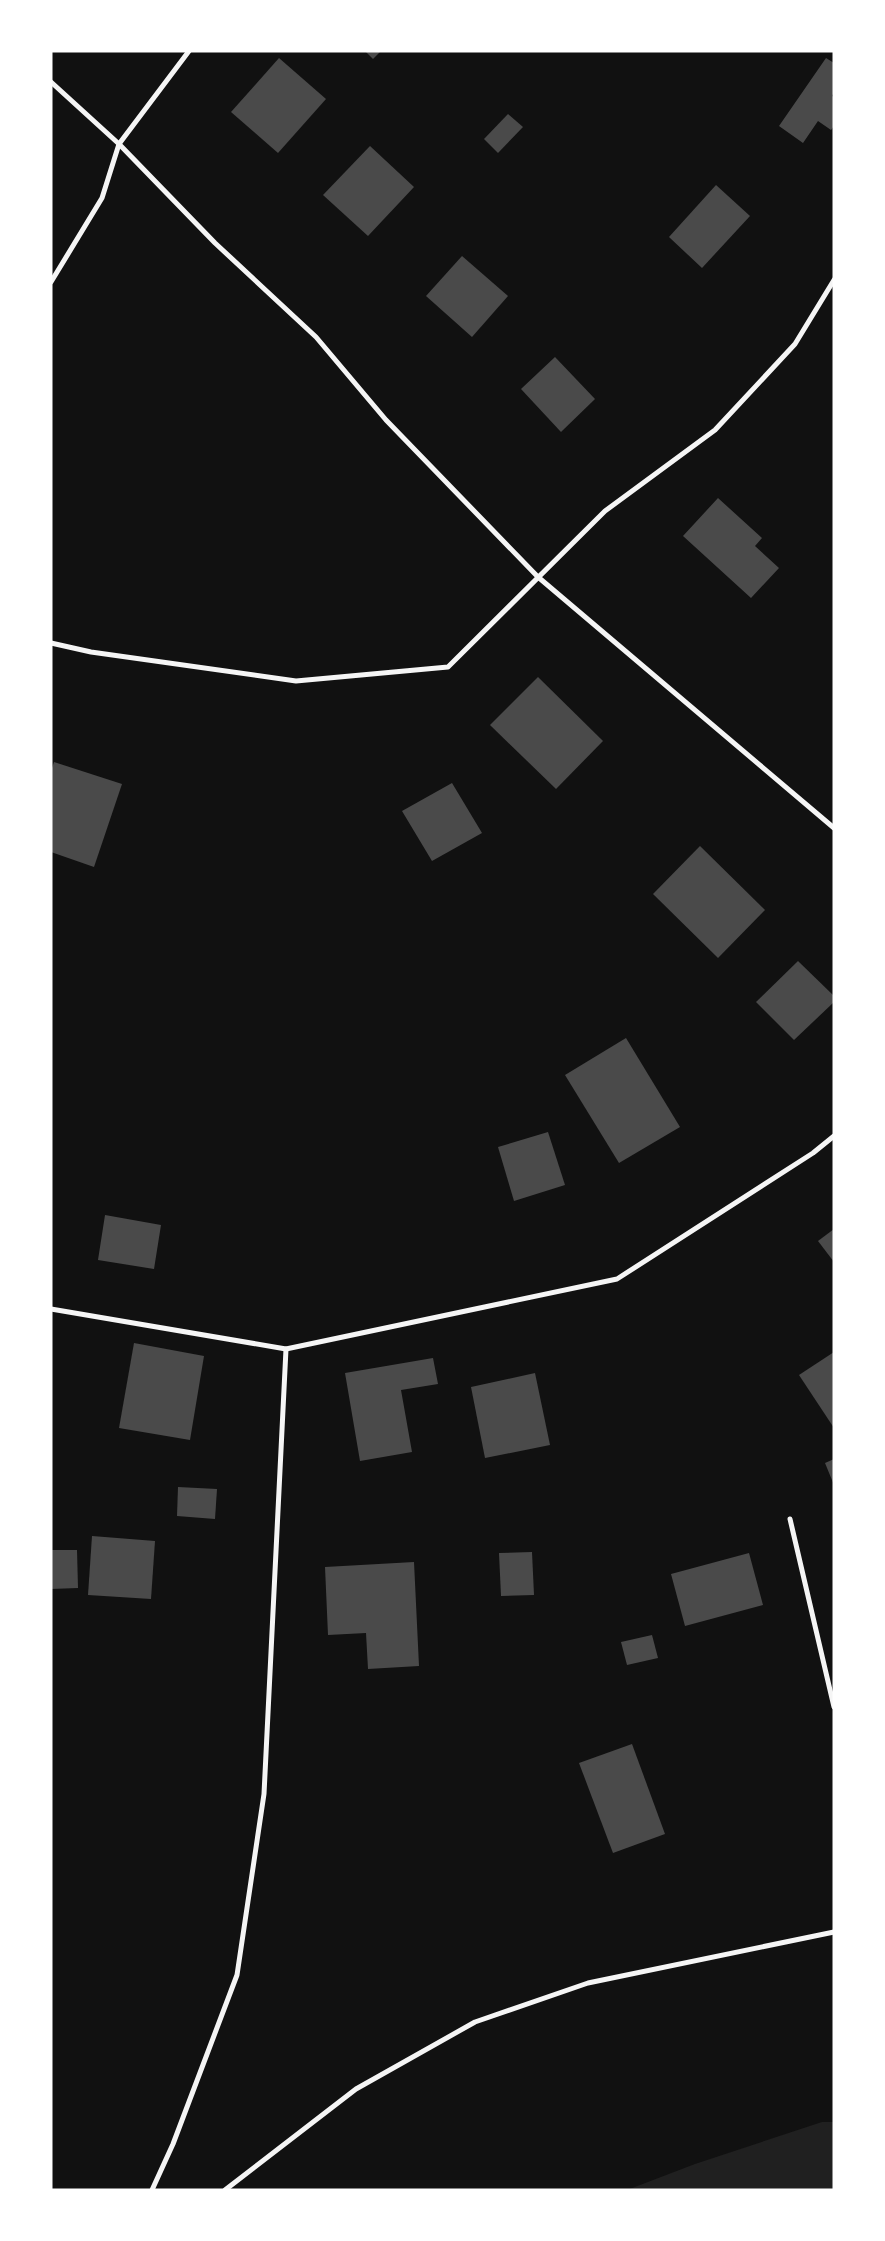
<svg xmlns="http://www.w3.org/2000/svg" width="885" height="2241" font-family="'DejaVu Sans',sans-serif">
<rect width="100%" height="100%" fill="#111"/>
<polygon fill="#202020" points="822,2122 834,2122 834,2190 627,2190 695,2164"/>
<g fill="#4a4a4a">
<polygon points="365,51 381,51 373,59"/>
<polygon points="279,58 326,99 278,153 231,112"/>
<polygon points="826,58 834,63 834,92 832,96 834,97 834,126 831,130 818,121 803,143 779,126"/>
<polygon points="508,114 523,127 498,153 484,139"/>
<polygon points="370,146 414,187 368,236 323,195"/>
<polygon points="716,185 750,216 702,268 669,237"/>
<polygon points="462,256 508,296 472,337 426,296"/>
<polygon points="555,357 595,399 561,432 521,389"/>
<polygon points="718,498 762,538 755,546 779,568 751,598 683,536"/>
<polygon points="538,677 603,741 556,789 490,725"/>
<polygon points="54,762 122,784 94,867 51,852 51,771"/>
<polygon points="452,783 482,833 432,861 402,811"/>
<polygon points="700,846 765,910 718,958 653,894"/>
<polygon points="798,961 834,996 834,1002 794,1040 756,1002"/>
<polygon points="626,1038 680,1127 619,1163 565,1075"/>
<polygon points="548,1132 565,1185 514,1201 498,1147"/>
<polygon points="105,1215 161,1225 154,1269 98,1260"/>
<polygon points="834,1229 834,1262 818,1241"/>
<polygon points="134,1343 204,1356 190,1440 119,1428"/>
<polygon points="834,1352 834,1428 799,1375"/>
<polygon points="433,1358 438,1384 401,1390 412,1452 360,1461 345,1373"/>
<polygon points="535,1373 550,1445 485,1458 471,1387"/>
<polygon points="834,1459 834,1485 825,1463"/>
<polygon points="178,1487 217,1489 215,1519 177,1516"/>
<polygon points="92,1536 155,1541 151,1599 88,1595"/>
<polygon points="51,1550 77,1550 78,1588 51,1589"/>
<polygon points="532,1552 534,1595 501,1596 499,1553"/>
<polygon points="749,1553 763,1605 685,1626 671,1574"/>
<polygon points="414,1562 419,1666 368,1669 366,1633 328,1635 325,1567"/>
<polygon points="652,1635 658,1658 627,1665 621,1642"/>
<polygon points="632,1744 665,1834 613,1853 579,1763"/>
</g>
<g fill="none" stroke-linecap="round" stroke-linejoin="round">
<g stroke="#f5f5f5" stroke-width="5">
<polyline points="51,82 119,144 215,243 316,337 386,420 538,577 834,828"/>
<polyline points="51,282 102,198 119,144 189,51"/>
<polyline points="51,643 91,652 296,681 448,667 605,511 715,430 795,344 834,280"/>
<polyline points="51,1309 286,1349 617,1279 813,1153 834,1136"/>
<polyline points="790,1519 834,1707"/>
<polyline points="152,2190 173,2144 237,1975 264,1794 286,1349"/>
<polyline points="225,2190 356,2089 475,2022 588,1983 834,1932"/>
</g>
</g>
<rect width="885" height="2241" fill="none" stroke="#ffffff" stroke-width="105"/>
</svg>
